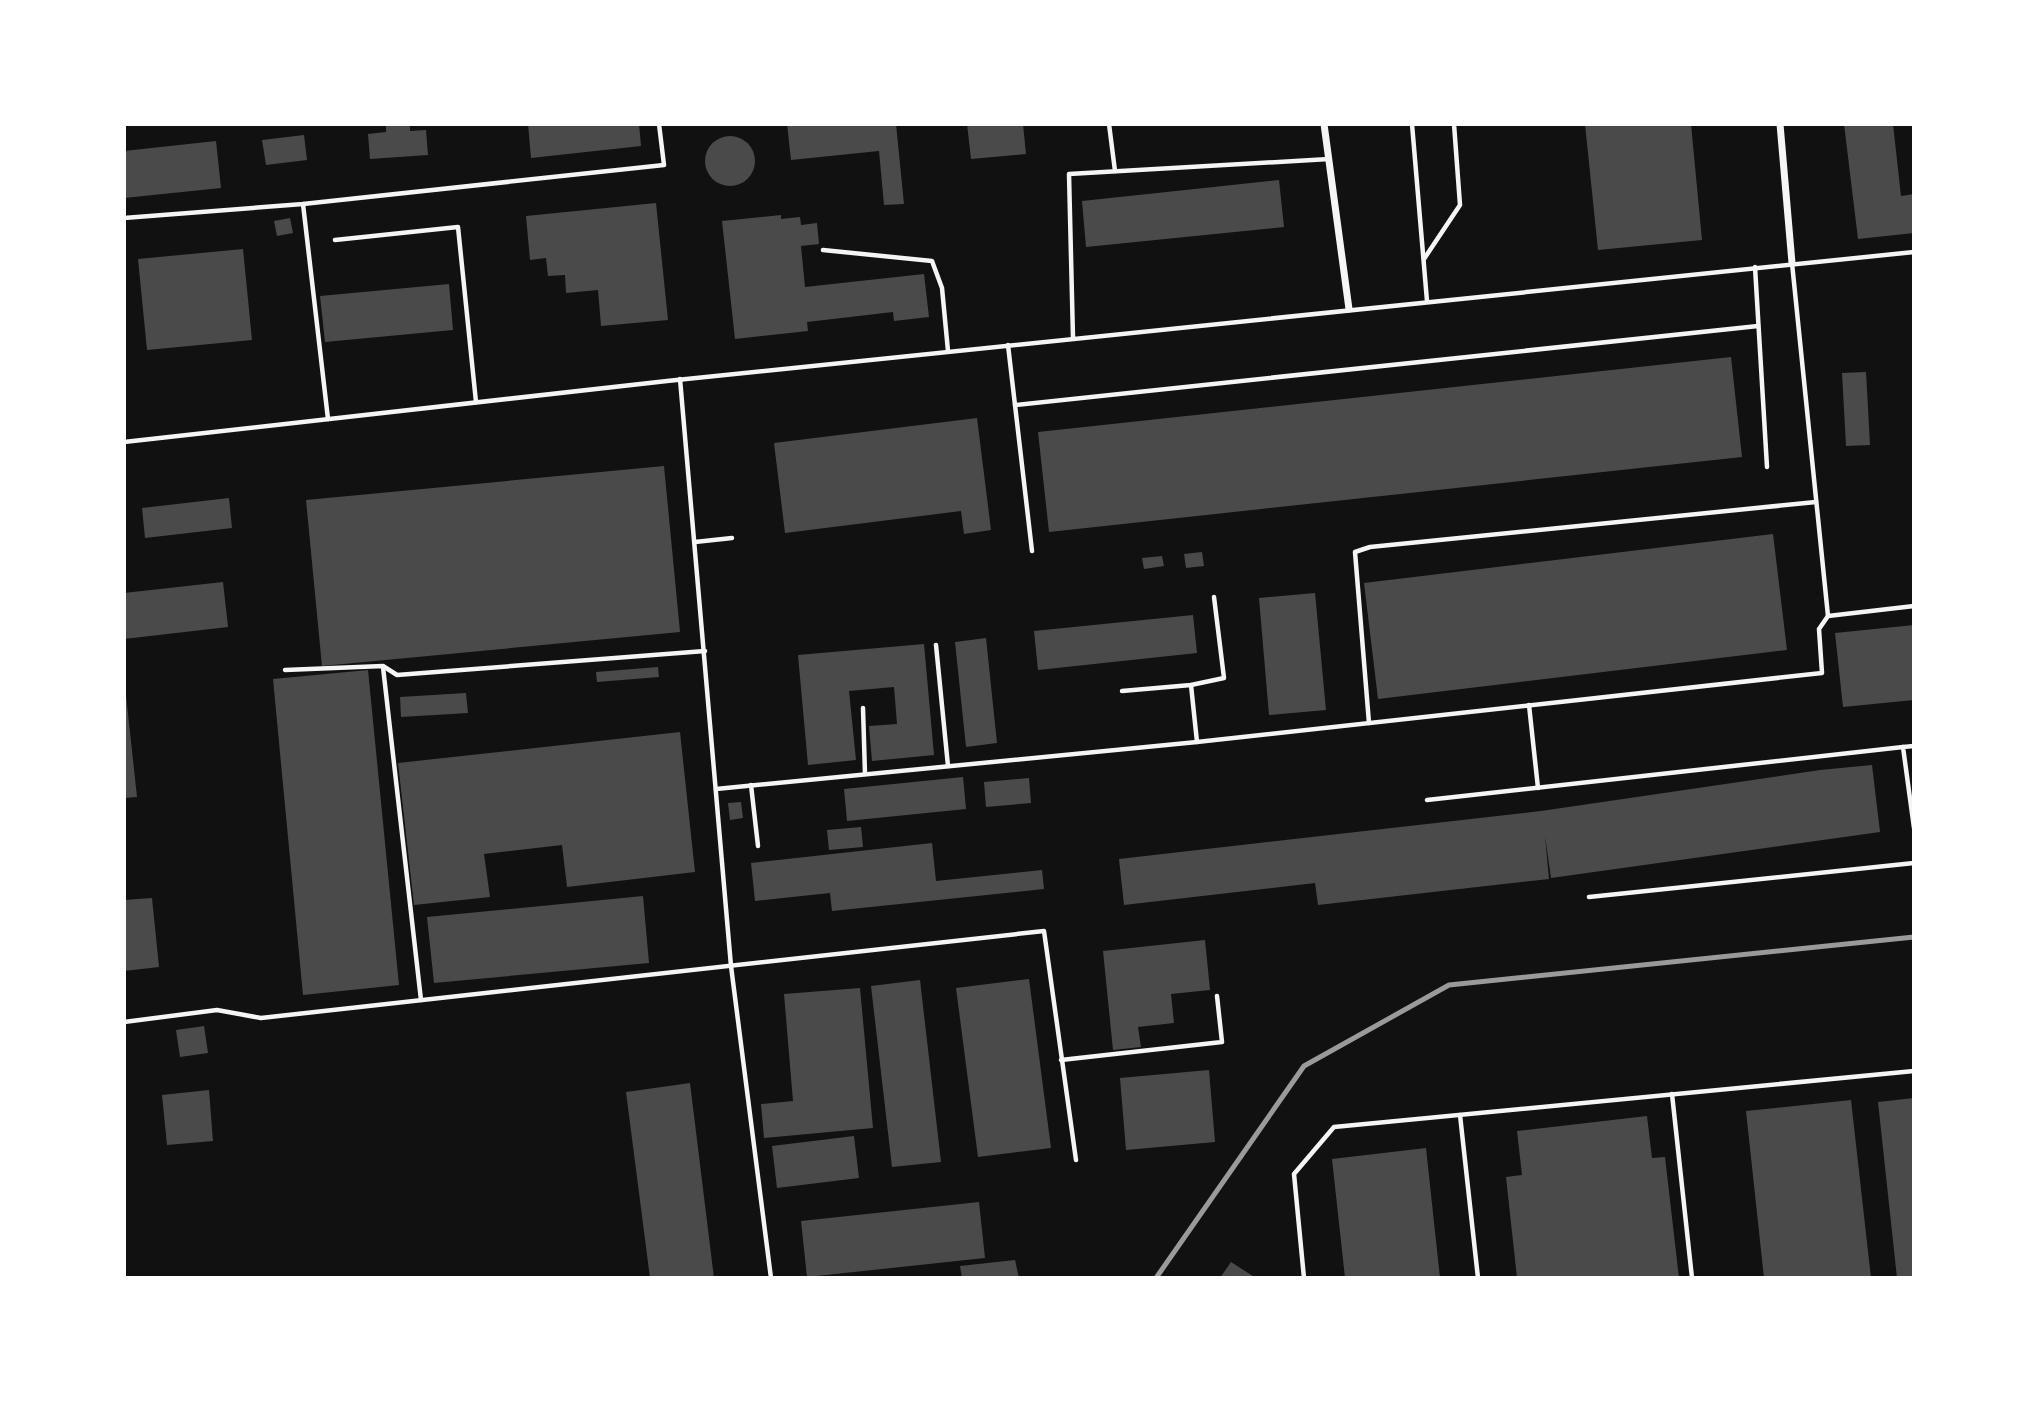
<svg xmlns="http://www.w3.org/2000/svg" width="2038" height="1402" font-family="Barlow,sans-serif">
<rect width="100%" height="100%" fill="#111"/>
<g fill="#4a4a4a">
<polygon points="386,124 410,124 410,131 426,130 428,155 370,159 368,134 386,132"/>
<polygon points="528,124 639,124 641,146 531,158"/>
<polygon points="787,124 896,124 904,204 884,205 879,151 791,160"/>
<polygon points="967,124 1023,124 1026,154 971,159"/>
<polygon points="1585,124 1691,124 1702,240 1598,250"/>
<polygon points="1844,124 1893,124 1901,196 1914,194 1914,233 1858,239"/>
<polygon points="304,135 307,160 266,165 262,140"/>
<circle cx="730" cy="161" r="25"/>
<polygon points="216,141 221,188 124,198 124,151"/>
<polygon points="1279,180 1284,227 1086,247 1082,201"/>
<polygon points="656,203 668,320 601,326 598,290 566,293 565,275 548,276 546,258 530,260 526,216"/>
<polygon points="781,215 781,219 800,217 801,225 817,223 819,244 801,246 805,287 924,274 929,317 894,321 893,312 807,322 808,331 735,339 722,221"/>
<polygon points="290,218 293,233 277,236 274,221"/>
<polygon points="243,249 252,340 147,350 138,259"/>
<polygon points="449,284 453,330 325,342 320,296"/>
<polygon points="1731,357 1742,457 1049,532 1038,432"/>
<polygon points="1866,372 1870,445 1846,446 1842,373"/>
<polygon points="977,418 991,530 964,534 961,511 785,533 774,443"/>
<polygon points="664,466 680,632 322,666 306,500"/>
<polygon points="229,498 232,528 145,538 142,508"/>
<polygon points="1773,534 1787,650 1378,699 1364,583"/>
<polygon points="1202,552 1204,566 1186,568 1184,554"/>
<polygon points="1162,556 1164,566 1144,569 1142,558"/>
<polygon points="223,582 228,627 124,639 124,593"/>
<polygon points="1315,593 1326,710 1269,715 1259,598"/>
<polygon points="1193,615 1197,653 1038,670 1034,631"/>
<polygon points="1914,625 1914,700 1843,707 1835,633"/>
<polygon points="986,638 997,743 966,747 955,642"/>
<polygon points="924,644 934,755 872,761 869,726 897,724 894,687 849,691 856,760 808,765 798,655"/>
<polygon points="658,667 659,677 597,682 596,672"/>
<polygon points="368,670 399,985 303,995 273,679"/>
<polygon points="466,693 468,713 401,717 400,697"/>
<polygon points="124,695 126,695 137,797 124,798"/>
<polygon points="680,732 695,872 567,887 562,845 484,854 490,897 414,905 398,763"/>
<polygon points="1872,765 1880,832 1551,878 1545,836 1549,879 1318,905 1315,883 1124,905 1119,859 1541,811 1820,770"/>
<polygon points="963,777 966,809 847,821 844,789"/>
<polygon points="1029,778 1031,803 986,807 984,782"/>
<polygon points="741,802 743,818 730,820 728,803"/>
<polygon points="861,827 863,847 829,850 827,830"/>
<polygon points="932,843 936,881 1042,870 1044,889 832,911 830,893 755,901 751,863"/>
<polygon points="643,896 649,963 434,983 427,917"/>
<polygon points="152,898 159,967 124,971 124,900"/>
<polygon points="1205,940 1210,990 1171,994 1174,1023 1138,1027 1141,1047 1113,1050 1103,951"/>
<polygon points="1029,979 1051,1148 978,1157 956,988"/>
<polygon points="920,980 941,1162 892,1167 871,986"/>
<polygon points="860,988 873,1128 764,1138 761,1104 793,1101 784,994"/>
<polygon points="204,1026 208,1053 180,1057 176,1030"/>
<polygon points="1209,1070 1215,1142 1126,1150 1120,1078"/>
<polygon points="690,1083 714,1278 650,1278 626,1092"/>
<polygon points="209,1090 213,1141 167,1145 162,1095"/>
<polygon points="1914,1098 1914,1278 1897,1278 1878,1102"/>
<polygon points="1851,1100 1871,1278 1764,1278 1746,1111"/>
<polygon points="1647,1116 1652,1158 1665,1157 1679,1278 1517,1278 1506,1177 1522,1175 1517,1131"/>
<polygon points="854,1136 859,1178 777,1188 772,1146"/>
<polygon points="1426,1148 1440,1278 1345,1278 1332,1159"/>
<polygon points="979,1202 985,1258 807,1277 801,1221"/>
<polygon points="1015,1260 1019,1278 962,1278 960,1266"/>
<polygon points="1231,1262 1256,1278 1220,1278"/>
</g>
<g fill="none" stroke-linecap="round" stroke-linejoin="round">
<g stroke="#f5f5f5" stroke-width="4.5">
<polyline points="1109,124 1115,171"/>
<polyline points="1412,124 1427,301"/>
<polyline points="303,204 328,419"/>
<polyline points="124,218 303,204 664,165 659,124"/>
<polyline points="335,240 458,227 476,402"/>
<polyline points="823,250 932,261 942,288 948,351"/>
<polyline points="1424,259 1460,205 1454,124"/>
<polyline points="1792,263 1828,616 1914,606"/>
<polyline points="1755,267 1767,467"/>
<polyline points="1073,338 1069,174 1329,159"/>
<polyline points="1008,345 1032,551"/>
<polyline points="680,379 731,966 771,1278"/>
<polyline points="1015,405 1758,326"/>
<polyline points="124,442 667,381 1914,252"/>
<polyline points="695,542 732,538"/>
<polyline points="936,645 948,766"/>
<polyline points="383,667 421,1000"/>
<polyline points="285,670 383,666 397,675 705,651"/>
<polyline points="1191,685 1197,742"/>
<polyline points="1122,691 1191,685 1224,678 1214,597"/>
<polyline points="1529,705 1538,788"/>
<polyline points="863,708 865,774"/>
<polyline points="1369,723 1355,552 1370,547 1816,502"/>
<polyline points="1914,746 1903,747 1914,828"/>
<polyline points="751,785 758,846"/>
<polyline points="716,789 1197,742 1822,673 1819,629 1828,616"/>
<polyline points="1427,800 1903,747"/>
<polyline points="1589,897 1914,863"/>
<polyline points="124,1022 217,1010 261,1018 1044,931 1076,1160"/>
<polyline points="1061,1060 1222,1042 1217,996"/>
<polyline points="1672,1094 1692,1278"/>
<polyline points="1460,1115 1478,1278"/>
<polyline points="1304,1278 1294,1174 1334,1127 1914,1071"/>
</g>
<g stroke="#f5f5f5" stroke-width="7">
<polyline points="1324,124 1349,309"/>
<polyline points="1780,124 1792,263"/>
</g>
<polyline stroke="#9a9a9a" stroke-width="5" points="1156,1278 1304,1066 1449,985 1914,937"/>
</g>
<rect width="2038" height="1402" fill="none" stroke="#ffffff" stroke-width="252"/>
</svg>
